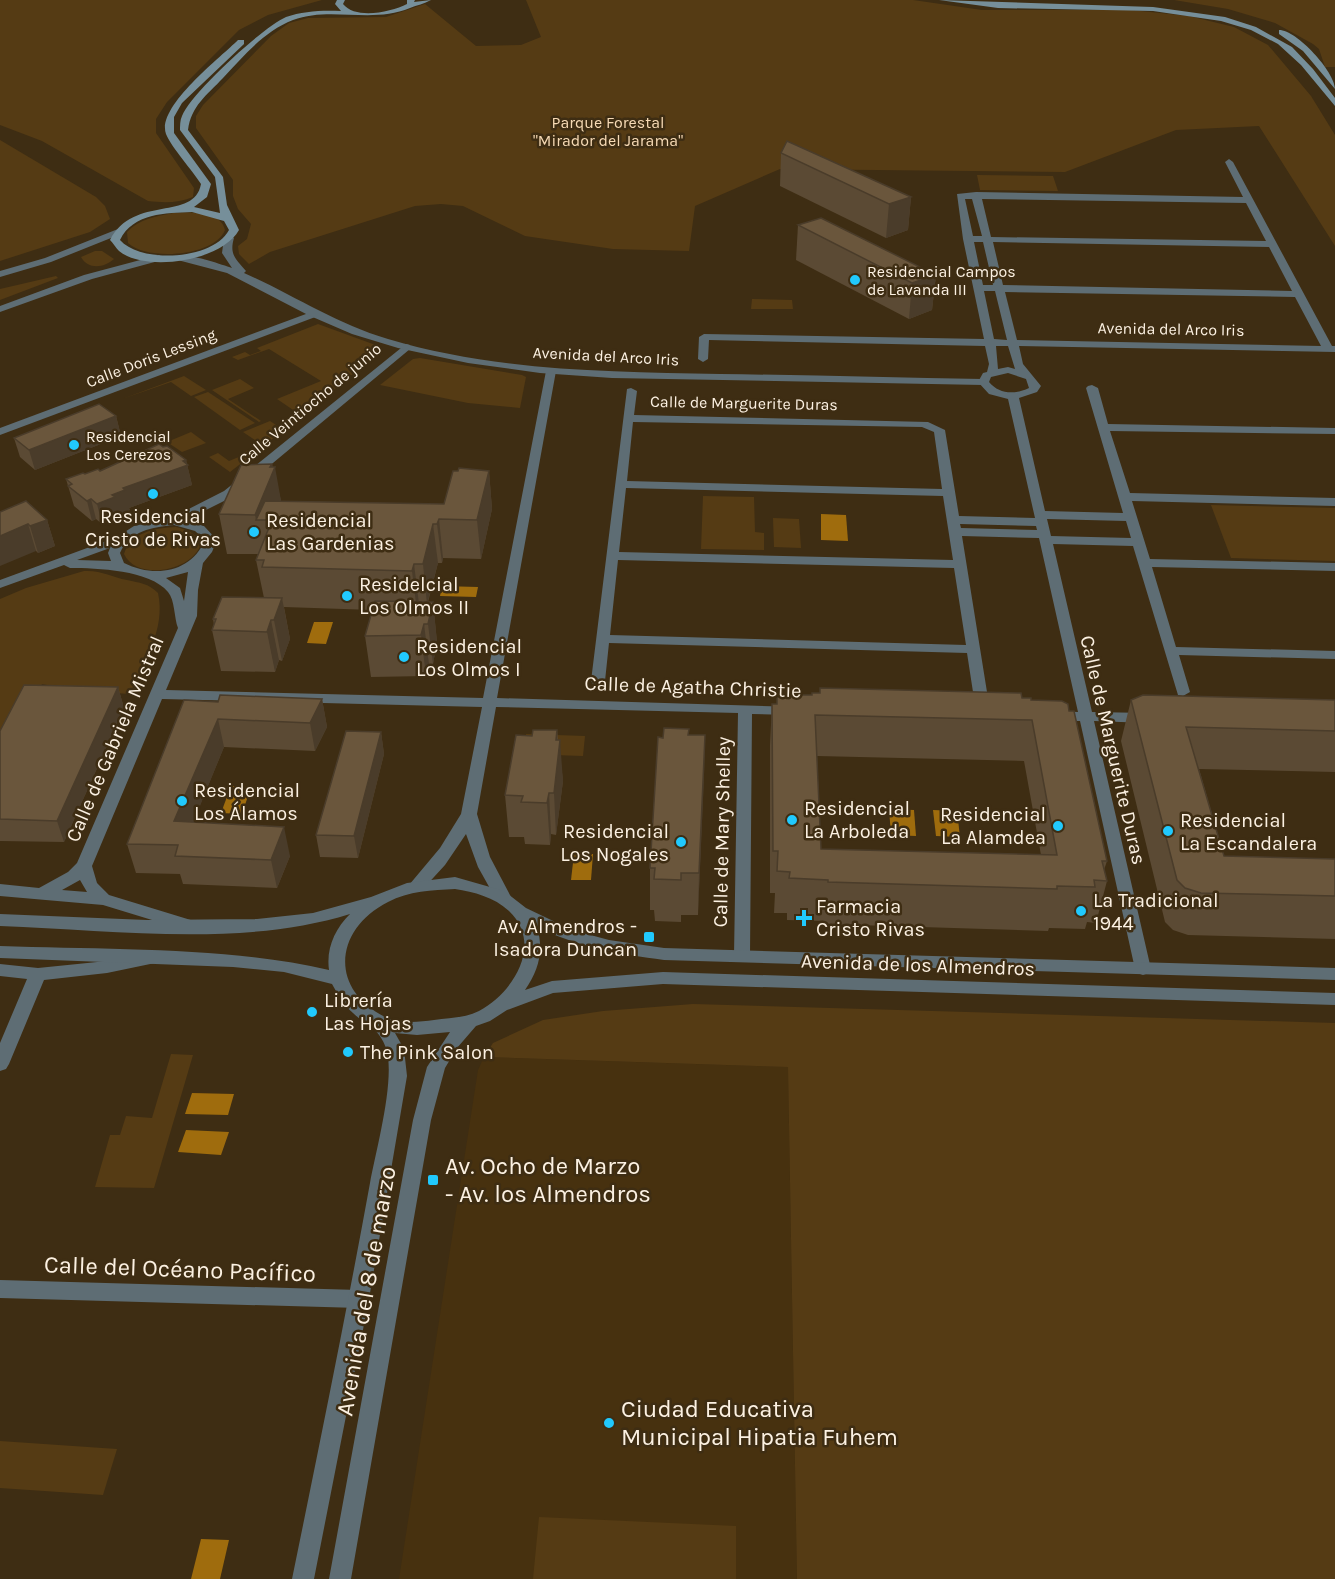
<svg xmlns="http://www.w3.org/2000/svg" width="1335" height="1579" font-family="Karla,sans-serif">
<rect width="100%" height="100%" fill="#3e2d13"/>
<polygon fill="#47310f" points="484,1057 788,1067 797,1579 399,1579 478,1070"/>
<g fill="#553b14">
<path d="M0,0H322L268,15L239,30L167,102L156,119V133L194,188L193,197C178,203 165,203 148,201L42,141L0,125Z"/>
<polygon points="526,0 913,0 982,10 1131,10 1189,16 1234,27 1268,45 1311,96 1335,135 1335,246 1259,126 1176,130 1065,172 780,169 695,206 689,251 613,249 525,236 463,206 441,204 415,206 270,252 249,264 239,254 238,246 247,239 251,224 238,209 233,196 233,180 196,128 196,116 203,105 271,36 289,23 308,18 386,17 425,4 476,46 521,45 541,37"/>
<polygon points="1174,0 1335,0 1335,67 1325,67 1319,49 1313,44 1275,23 1228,9"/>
<polygon points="0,140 96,197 105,206 110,219 90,232 0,261"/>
<polygon points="977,175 1053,176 1058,191 980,190"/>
<path d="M173,213C189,212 221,210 225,230C214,257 147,261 128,243L127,232C139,219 157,216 173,213Z"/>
<path d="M95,251H102L114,259C104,268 88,270 81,257Z"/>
<polygon points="56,276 58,278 0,300 0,289"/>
<polygon points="752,299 792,300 793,309 751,309"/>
<polygon points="318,324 381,347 382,350 302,416 277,399 321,381 269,349 238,360 232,357 245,352 250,355 261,351 257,348"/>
<polygon points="420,358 522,375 526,377 520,408 468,403 380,385 413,359"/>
<polygon points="184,376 206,390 191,396 171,382 122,399"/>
<polygon points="240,379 254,388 228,399 261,421 259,422 212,390"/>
<polygon points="208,392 255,423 240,430 194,397"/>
<polygon points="270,421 284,430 230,472 209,457 218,453 229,461 246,454 244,452 261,444 243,432"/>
<polygon points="191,432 206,443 182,452 167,442"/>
<polygon points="703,496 754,497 755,532 764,533 764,550 701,549"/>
<polygon points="1211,505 1335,508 1335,561 1231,558"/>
<polygon points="773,518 799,519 801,548 774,547"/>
<path d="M176,527C187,530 195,532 201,543C194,571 137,582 124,554C131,532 155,528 176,527Z"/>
<path d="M84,571C101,570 112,577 127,580C140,583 148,583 158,593C166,629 144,662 130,694L72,690L42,684L9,743L0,740V599L26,588Z"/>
<polygon points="526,734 585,736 583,756 523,754"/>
<polygon points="693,1004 1335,1023 1335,1579 797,1579 788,1067 484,1057 493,1043 543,1020 603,1011"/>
<polygon points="171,1054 193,1055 154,1188 95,1187 110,1135 120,1135 126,1116 152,1118"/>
<polygon points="0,1441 117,1449 103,1495 0,1488"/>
<polygon points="539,1517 736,1526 736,1579 533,1579"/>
</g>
<g fill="#9f6c0d">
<polygon points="821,514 846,515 848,541 821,540"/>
<polygon points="442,586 478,587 476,597 440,596"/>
<polygon points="314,622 333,622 326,644 307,643"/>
<polygon points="231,786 251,787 242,814 221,813"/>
<polygon points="889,809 914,810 916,836 891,835"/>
<polygon points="933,810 957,811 960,837 936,836"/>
<polygon points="574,854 593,854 591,880 571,880"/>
<polygon points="192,1093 234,1094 228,1115 185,1114"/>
<polygon points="186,1130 229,1132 221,1155 178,1152"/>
<polygon points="201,1539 229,1540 220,1579 191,1579"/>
</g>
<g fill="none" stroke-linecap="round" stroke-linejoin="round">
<g fill="#5e6d74" fill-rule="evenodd">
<path d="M1229,159L1233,162L1332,346H1335V352L1019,346L1023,364L1041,386L1037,392L1019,398L1045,511L1123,513L1086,388L1088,386L1092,385L1098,388L1108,424L1335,428V434L1110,431L1130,493L1335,498V506L1132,501L1150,559L1335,563V571L1152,567L1176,647L1335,651V659L1179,655L1190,692L1183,696L1178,695L1133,546L1053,544L1092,712L1148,713L1155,718L1148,723L1094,721L1151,969L1149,973L1143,975L1137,973L1135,969L1080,721H1055L1048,716L1055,711L1078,712L1039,538L962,536L987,692L985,695L980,696L973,692L967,653L609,643L605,681L598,685L593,684L591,681L627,389L631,388L637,391L634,415L928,422L945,430L959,516L1035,518L1008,399L989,394L978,382L983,373L987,372L989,364L985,346L709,340L708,359L703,362L698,359L699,337L704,334L984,339L963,239L957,194L976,192L1243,197L1225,162ZM965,199H972L982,236H973ZM982,199L1246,203L1266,241L991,237ZM974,242H983L993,285H983ZM993,242L1269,247L1292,291L1003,285ZM984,291H995L1007,340L994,339ZM1005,292L1295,297L1321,346L1017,340ZM996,346H1008L1015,369L1008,367L998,369ZM1008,373L1026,379L1029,388C1014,395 999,394 989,382L991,377ZM633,422L922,427L934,432L942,489L627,481ZM626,488L943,496L953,560L619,552ZM1047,519L1126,521L1131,538L1051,536ZM960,524L1036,526L1037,530L961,528ZM618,560L954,568L966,645L610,635Z"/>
<polygon points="314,311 319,314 318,316 0,435 0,428"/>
<path d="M406,344L410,345V349L232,497L186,520L204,526L217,540L212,552L203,563L198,590L197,616L166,690L483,698L546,371L547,369H555L556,371L497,698L796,707L798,710L796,713L791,715L752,714L750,956L748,960L742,962L736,960L734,956L738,713L496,707L477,814L490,857L511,897L509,901H497L478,867L466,834L445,865L423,889H411L409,885L440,848L461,814L482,707L162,699L92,866L97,883L109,895L194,921L196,925L194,929L188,931L103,905L0,896V884L39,888L68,872L77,863L178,628C174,618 175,600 168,592C150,570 97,568 70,568L64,565L0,588V580L117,537L134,526L171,518L224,491ZM174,525L195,531L205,540C191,573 154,578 124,563L120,553C130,531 152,527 174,525ZM110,548L108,553L111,561L77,560ZM188,572L184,601L180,588L166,578ZM80,880L87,892L62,890Z"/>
<polygon points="149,953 155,955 157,959 155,963 107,973 44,980 9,1064 6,1069 0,1071 0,1043 27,979 0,976 0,964 38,968 107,961"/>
<polygon points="0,1280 359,1290 366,1293 369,1299 366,1305 359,1308 0,1298"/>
</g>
<g fill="#5e6d74" fill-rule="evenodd">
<polygon points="118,229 123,232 121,234 51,262 0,277 0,271 45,258"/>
<path d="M229,235L234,238C229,255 236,259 246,271L244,273C294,295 334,323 388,339C495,371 609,372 720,374C808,375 895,378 983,379L988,382L983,385L612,378L540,373L468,363L398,348L352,334L308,315L227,273L170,258C182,250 219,264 232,268L222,253L224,238Z"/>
<polygon points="159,255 164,258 162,260 92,279 0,312 0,306 84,275"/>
<path d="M455,877L504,891L526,908L572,930L609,940L664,948L1335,968V980L664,960C620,954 578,947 537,927C544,950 539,970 525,990L552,981L663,972L1335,993V1005L663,984L553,993L507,1010L490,1021L476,1026L457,1048L445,1068L431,1120L351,1579H329L413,1120L427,1067L450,1032L417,1035L395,1033L404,1049L407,1076L369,1299L314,1579H292C319,1447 346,1315 370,1183C376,1150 396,1078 386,1048C379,1028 367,1026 353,1013C344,1005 338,995 332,984L284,972L233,967L0,958V946C108,950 224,946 329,970C326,948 335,929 350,914C241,948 113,930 0,926V914L147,920L257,919L313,913L371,897L407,883ZM455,889C474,892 494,897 509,911C544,944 513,993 479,1011C465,1018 449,1018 434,1020C419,1022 399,1024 385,1017C328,988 335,929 388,902C409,891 432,890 455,889Z"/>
</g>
<g fill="#768f9a" fill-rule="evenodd">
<path d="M337,0H345L343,4C356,20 391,12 407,4V0H415L414,2L431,0C424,4 417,5 410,8C372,24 330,6 293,20C264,31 243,57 223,78C207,95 191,106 188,130L223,177L227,205L239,230C222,261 146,273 119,251C116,248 113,243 110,240C134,194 194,222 201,184C193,171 171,147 166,134C156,107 220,58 238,40H244V44L182,103L174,117V133L211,184L207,197L194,207L220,213L215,177L180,130C180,126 180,120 182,116C191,93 263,27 286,17C303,11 323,10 341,11L335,4ZM192,212L224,221L229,230C213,260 141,264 120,240C133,213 166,213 192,212Z"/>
<polygon points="939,0 1153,7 1225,17 1256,27 1292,47 1313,69 1335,98 1335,106 1301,65 1278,44 1251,30 1221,21 1153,11 998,8"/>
<path d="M1279,30C1297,30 1335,72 1335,89L1303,51L1279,34Z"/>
</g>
</g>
<g fill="#5b4a34" fill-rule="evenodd">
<polygon points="781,153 911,197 908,230 886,238 780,186"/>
<polygon points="798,225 936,275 932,310 909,319 796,260"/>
<polygon points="116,416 121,436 35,470 20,457 14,438"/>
<polygon points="186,460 192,485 129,508 130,510 119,515 120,517 102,524 96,519 92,521 74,506 66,479 100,471"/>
<polygon points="272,464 281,501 444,504 489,471 492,509 481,559 443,558 442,563 438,563 428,602 433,602 437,642 433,664 429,664 426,676 371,677 365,636 373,610 284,607 290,639 282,661 279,660 275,672 221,671 212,630 214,625 213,619 264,598 256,560 258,554 227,554 219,514"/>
<polygon points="0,512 47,520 55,546 38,553"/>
<polygon points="118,687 124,708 64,842 0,841 0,731"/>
<path d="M820,688L1022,698L1031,700L1107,861L1104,870L1107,881L1096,923L1087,922L1085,929L1049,928L1048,931L824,924V921L787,920V913H774L775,893H770V745L772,704H777V697L812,695L820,693ZM817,756L1024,761L1041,855L821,849Z"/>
<polygon points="322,699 327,727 315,751 224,747 193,822 290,856 277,888 183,884 180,874 136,873 127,844 218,702"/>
<polygon points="1131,700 1335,700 1335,772 1199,769 1224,856 1335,859 1335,939 1188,935 1173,930 1165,922 1121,741"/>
<polygon points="557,730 563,781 556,835 551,834 550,845 525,844 524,837 509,837 505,795 532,736"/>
<polygon points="381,732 384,754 358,858 320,857 316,835"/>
<polygon points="689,735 705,735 698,915 681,915 681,922 655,921 654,910 650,910 650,868"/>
</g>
<g fill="#4a3c2a">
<polygon points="911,197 908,230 886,238 889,204"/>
<polygon points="936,275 932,310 909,319 912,283"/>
<polygon points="116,416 121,436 35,470 29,450"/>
<polygon points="186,460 192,485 129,508 130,510 119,515 120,517 102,524 97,504 123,488"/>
<polygon points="272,464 273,472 275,467 282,506 272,520 256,520 255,515"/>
<polygon points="489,471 492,509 481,559 477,520"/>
<polygon points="91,499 96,519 92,521 87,501"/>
<polygon points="439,519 443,558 442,563 437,524"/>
<polygon points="47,520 55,546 38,553 30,526"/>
<polygon points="28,524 36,551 0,566 0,536"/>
<polygon points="433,524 438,563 427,604 423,564"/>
<polygon points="414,564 419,604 417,611 412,571"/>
<polygon points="282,598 290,639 282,661 274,620"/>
<polygon points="433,602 437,642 433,664 428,624"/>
<polygon points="271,620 279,660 275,672 267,632"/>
<polygon points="424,624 429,664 426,676 421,635"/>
<polygon points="118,687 124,708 64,842 57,821"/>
<polygon points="322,699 327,727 315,751 310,723"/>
<polygon points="218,719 224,747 182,850 174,821"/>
<polygon points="557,730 558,755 560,740 563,781 556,835 554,793"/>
<polygon points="381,732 384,754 358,858 354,836"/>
<polygon points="705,735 704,777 698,915 699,873"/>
<polygon points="549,793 551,834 550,845 547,803"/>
<polygon points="284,827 290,856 277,888 271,860"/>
</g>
<g fill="#6a563c" stroke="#4a3c2a" stroke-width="1.5" fill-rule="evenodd">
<polygon points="787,141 911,197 889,204 781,153"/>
<polygon points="821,218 936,275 912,283 798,225"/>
<polygon points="99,404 116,416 29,450 14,438"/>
<polygon points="159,444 163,447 167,446 186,460 183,461 188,465 123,488 125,490 112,495 115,497 97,504 91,499 87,501 68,486 72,484 66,479 83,473 85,474 98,469 100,471"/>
<polygon points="272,464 270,467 275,467 255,515 219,514 241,465"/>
<polygon points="459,468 489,471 477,520 439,519 437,524 433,524 423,564 414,564 412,571 262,567 264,560 256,560 272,520 256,520 265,501 444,504 453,471 458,471"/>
<polygon points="26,501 47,520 30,526 28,524 0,536 0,512"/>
<polygon points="222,597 282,598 274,620 271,620 267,632 212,630 216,619 213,619"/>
<polygon points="375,601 433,602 428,624 424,624 421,635 365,636"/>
<polygon points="24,685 118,687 57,821 0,819 0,731"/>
<path d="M820,688L1021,693L1022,698H1031V700L1062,701L1068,704L1069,711H1074L1107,861H1102L1107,881L1094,880L1095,887L1057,886V889L828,882V880L789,878L790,872L777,871L778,851H773L772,704H777V697H781V695H812V693H820ZM815,715L1032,720L1057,855L821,849Z"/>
<polygon points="220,695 322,699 310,723 218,719 174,821 284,827 271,860 175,856 178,845 127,844 184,700 218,702"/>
<polygon points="1143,695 1335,700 1335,731 1186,727 1224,856 1335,859 1335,896 1201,893 1185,888 1177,880 1131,700"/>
<polygon points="664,728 689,729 688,735 705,735 699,873 681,873 681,880 654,879 655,868 650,868 658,737 663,738"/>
<polygon points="533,730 557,730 556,740 560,740 554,793 549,793 547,803 521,802 523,796 505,795 516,735 532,736"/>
<polygon points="346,731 381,732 354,836 316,835"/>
</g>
<g fill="#21c9fd" stroke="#3e2d13" stroke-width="2">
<circle cx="855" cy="280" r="6"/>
<circle cx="74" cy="445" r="6"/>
<circle cx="153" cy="494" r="6"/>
<circle cx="254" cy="532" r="6"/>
<circle cx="347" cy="596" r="6"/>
<circle cx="404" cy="657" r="6"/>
<circle cx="182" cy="801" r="6"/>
<circle cx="792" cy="820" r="6"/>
<circle cx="1058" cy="826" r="6"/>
<circle cx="1168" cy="831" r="6"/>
<circle cx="681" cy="842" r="6"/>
<circle cx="1081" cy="911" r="6"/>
<path d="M801 909h6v6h6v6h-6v6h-6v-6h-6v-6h6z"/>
<rect x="643" y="931" width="12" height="12" rx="3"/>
<circle cx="312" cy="1012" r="6"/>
<circle cx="348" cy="1052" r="6"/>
<rect x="427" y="1174" width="12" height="12" rx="3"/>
<circle cx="609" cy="1423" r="6"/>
</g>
<g text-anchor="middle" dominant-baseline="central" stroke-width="5" stroke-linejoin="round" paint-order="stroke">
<g font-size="16" fill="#f7dab5" stroke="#3e2d13">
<text x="608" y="122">Parque Forestal<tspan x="608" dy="18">"Mirador del Jarama"</tspan></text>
</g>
<g font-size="16" fill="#fcf1e2" stroke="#3e2d13" text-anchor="start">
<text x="867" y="271">Residencial Campos<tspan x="867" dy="18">de Lavanda III</tspan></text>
<text x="86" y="436">Residencial<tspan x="86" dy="18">Los Cerezos</tspan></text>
</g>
<g font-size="16" fill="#fcf1e2" stroke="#3e2d13">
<text transform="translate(1171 329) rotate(1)">Avenida del Arco Iris</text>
<text transform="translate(606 356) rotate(3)">Avenida del Arco Iris</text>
<text transform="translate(151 358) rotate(-21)">Calle Doris Lessing</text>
<text transform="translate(744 403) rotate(1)">Calle de Marguerite Duras</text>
<text transform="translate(310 404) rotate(-40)">Calle Veintiocho de junio</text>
</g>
<g font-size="20" fill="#fcf1e2" stroke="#3e2d13" text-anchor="start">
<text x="153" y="516" text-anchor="middle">Residencial<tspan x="153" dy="23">Cristo de Rivas</tspan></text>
<text x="266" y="520">Residencial<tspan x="266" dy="23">Las Gardenias</tspan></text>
<text x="359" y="584">Residelcial<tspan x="359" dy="23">Los Olmos II</tspan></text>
<text x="416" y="646">Residencial<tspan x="416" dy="23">Los Olmos I</tspan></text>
<text x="194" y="790">Residencial<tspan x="194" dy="23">Los Álamos</tspan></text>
<text x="804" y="808">Residencial<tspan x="804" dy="23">La Arboleda</tspan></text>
<text x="1046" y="814" text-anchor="end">Residencial<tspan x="1046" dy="23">La Alamdea</tspan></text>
<text x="1180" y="820">Residencial<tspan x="1180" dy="23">La Escandalera</tspan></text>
<text x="669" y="831" text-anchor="end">Residencial<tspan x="669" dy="23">Los Nogales</tspan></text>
<text x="1093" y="900">La Tradicional<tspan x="1093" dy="23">1944</tspan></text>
<text x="816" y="906">Farmacia<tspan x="816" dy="23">Cristo Rivas</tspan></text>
<text x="637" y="926" text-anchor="end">Av. Almendros -<tspan x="637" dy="23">Isadora Duncan</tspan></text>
<text x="324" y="1000">Librería<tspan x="324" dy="23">Las Hojas</tspan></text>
<text x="360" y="1052">The Pink Salon</text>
</g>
<g font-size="20" fill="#fcf1e2" stroke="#3e2d13">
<text transform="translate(693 687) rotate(2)">Calle de Agatha Christie</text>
<text transform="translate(115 739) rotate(-67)">Calle de Gabriela Mistral</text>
<text transform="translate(1113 750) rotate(77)">Calle de Marguerite Duras</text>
<text transform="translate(722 832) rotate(-89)">Calle de Mary Shelley</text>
<text transform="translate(918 965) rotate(2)">Avenida de los Almendros</text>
</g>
<g font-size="24" fill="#fcf1e2" stroke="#3e2d13" text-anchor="start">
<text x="445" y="1166">Av. Ocho de Marzo<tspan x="445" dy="28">- Av. los Almendros</tspan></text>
<text x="621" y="1409">Ciudad Educativa<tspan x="621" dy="28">Municipal Hipatia Fuhem</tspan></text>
</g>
<g font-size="24" fill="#fcf1e2" stroke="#3e2d13">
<text transform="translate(180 1269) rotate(2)">Calle del Océano Pacífico</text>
<text transform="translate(366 1291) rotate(-80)">Avenida del 8 de marzo</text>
</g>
</g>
</svg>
